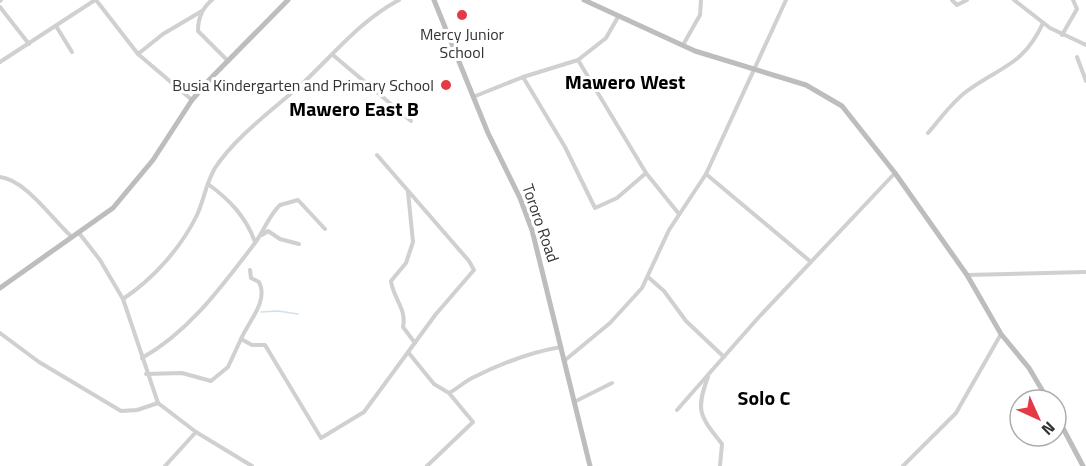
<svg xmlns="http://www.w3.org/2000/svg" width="1086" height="466" font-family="'Titillium Web',sans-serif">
<rect width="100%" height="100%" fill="#fff"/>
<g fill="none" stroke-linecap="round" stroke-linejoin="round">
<polyline stroke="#cfe2ee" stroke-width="1.5" points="261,312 278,311 298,314"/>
<g stroke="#d0d0d0" stroke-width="4">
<polyline points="96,0 138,54 192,100"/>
<path d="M212,0C202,8 198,19 198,31L228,61"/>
<polyline points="952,0 957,5 967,0"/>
<polyline points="1014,0 1050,28 1086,45"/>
<polyline points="0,1 1,0"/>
<polyline points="0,7 29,44"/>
<polyline points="56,26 72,52"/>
<polyline points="1062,35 1077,9 1073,0"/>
<polyline points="683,45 700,15 701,0"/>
<polyline points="138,54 163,34 202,11"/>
<polyline points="333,55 411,121"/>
<polyline points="1077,57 1086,81"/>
<polyline points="578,60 606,38 618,17"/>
<polyline points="0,62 95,0"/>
<polyline points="523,77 565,147 595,208 617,198 646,173"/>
<polyline points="473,97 523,77 578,60 646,173 679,214"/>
<path d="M928,133C940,119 952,102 967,91C1001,66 1023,66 1043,23"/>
<polyline points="706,174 811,262"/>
<path d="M0,177C26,180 52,219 72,237"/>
<path d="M208,184C230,200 246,217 255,242"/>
<path d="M408,192L413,242L406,263L391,281C393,298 407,309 403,327L415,343"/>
<polyline points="79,233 100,260 123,299 158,403 196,432 252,466"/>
<polyline points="262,235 268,231 280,239 299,244"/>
<polyline points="967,275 1086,272"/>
<polyline points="648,277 664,291 686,321 724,357"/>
<path d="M123,299C153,279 181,248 197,215C204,200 206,183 215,168C237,135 273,110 303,83C334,54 361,20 399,0"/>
<polyline points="0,333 39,362 121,411 137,410 158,403"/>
<path d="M241,339C248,322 269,301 259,282L251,278L250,270"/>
<path d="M408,352L434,384L449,393C457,389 464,382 472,378C500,364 531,352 561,347"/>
<path d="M142,358C189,332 222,286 255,243C264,231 269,215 280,205L298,200L325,229"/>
<polyline points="564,361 610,323 642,288 669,230 706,174 786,0"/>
<polyline points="146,374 182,373 211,381 228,367 241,339 252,345 265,345 321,438 364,412 436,314 474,270 469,261 377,155"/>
<path d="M708,377C695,411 700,416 722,444L720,466"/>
<polyline points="574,402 612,383"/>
<polyline points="677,410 758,318 895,173"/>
<polyline points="165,466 196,432"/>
<polyline points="427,466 473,422 449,393"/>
<polyline points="903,466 956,413 1001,334"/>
</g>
<g stroke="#bdbdbd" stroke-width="5">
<polyline points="434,0 488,133 520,198 532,230 590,466"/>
<polyline points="584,0 695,51 806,85 842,106 895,173 967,275 1001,334 1029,368 1048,400"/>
<polyline points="0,288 113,208 153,160 192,100 210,79 288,0"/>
<polyline points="1056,415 1083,466"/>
</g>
</g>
<g fill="#e63946" stroke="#fff" stroke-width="2">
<circle cx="462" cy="15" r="6"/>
<circle cx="446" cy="85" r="6"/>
</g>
<g text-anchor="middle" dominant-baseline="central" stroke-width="6" stroke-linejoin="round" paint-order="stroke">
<g font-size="16" fill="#333" stroke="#fff">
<text x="462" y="34">Mercy Junior<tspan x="462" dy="18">School</tspan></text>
<text x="434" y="85" text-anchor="end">Busia Kindergarten and Primary School</text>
</g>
<g font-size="16" fill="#333" stroke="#fff">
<text transform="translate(541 223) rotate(71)">Tororo Road</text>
</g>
<g font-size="20" font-weight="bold" fill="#000" stroke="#fff">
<text x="625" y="81">Mawero West</text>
<text x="354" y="108">Mawero East B</text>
<text x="764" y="397">Solo C</text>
</g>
</g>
<g transform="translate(1038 418) rotate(135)"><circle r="28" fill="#ffffff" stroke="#adadad" stroke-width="1.5"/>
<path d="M0-4.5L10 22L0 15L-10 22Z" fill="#e63946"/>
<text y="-9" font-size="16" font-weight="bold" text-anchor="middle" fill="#333333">N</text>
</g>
</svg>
